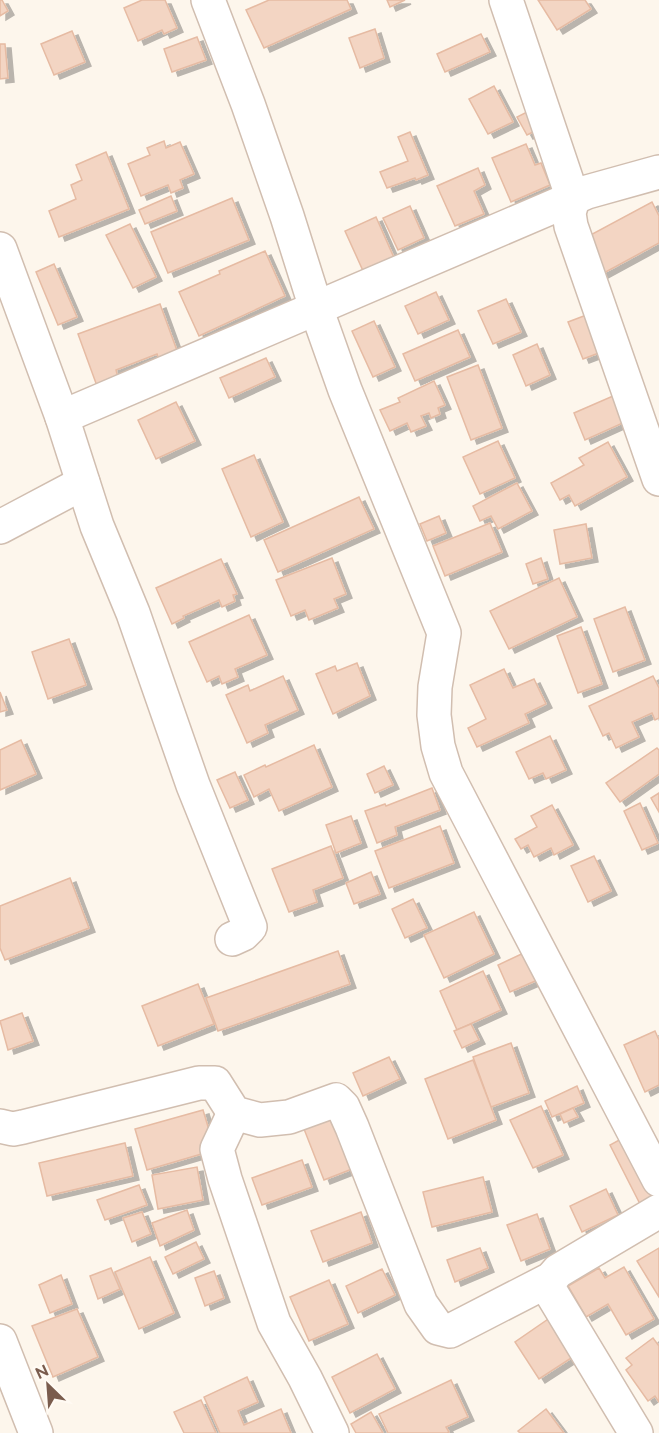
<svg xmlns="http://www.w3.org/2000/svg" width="659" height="1433" font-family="Raleway,sans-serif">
<defs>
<filter id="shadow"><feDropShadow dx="6" dy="4" stdDeviation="0" flood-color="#0004"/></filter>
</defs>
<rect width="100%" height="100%" fill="#fdf6ec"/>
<g fill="#f3d5c3" stroke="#e6bba3" stroke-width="1.5" filter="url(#shadow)">
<polygon points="0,0 2,0 8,11 0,16"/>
<polygon points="142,0 165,0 177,28 164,34 162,30 138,41 124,8"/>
<polygon points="269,0 347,0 351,9 264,48 246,10"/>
<polygon points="387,0 405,0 390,7"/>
<polygon points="538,0 585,0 591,9 557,30"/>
<polygon points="375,29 384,58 360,68 349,38"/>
<polygon points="72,31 85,62 54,75 41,44"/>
<polygon points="481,34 490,52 445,72 437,54"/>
<polygon points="197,37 206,60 172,72 164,49"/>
<polygon points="0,44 5,44 8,78 0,79"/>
<polygon points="494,86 513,122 488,134 469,99"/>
<polygon points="531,110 541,128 527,135 517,117"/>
<polygon points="410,132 428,175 416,180 415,178 387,188 380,172 408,161 398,137"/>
<polygon points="164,141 166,148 180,142 194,174 180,180 183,188 171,193 168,185 141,196 128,164 150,155 147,148"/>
<polygon points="526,144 535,165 541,163 550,185 511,202 492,158"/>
<polygon points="106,152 129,209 59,237 49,211 76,199 71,185 82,180 76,165"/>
<polygon points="478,168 485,185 474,191 484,214 455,226 437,186"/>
<polygon points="171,196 177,211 145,224 139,210"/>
<polygon points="232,198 249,240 168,273 151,232"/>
<polygon points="652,202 659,216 659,243 602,274 583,239"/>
<polygon points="410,206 424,238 398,250 383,218"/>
<polygon points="376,217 395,260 364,273 345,231"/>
<polygon points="130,224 156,277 133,288 106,235"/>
<polygon points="265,251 285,296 199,336 179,292 220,274 219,271"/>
<polygon points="54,264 77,317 58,325 36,272"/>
<polygon points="436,292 449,320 418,334 405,306"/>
<polygon points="506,299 521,332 493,344 478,311"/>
<polygon points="160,304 179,356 160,363 157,354 116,370 118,378 97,386 78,334"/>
<polygon points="589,314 604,351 583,359 568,322"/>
<polygon points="374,321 395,367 373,377 352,331"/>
<polygon points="458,330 470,357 415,381 403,354"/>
<polygon points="537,344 550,375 526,386 513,355"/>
<polygon points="266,358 275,377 229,398 220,378"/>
<polygon points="478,365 502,428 471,440 447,377"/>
<polygon points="434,381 445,405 438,408 440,414 431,418 429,413 421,416 426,426 411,432 407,423 390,431 380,410 400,402 398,398"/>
<polygon points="613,396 625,422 585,440 574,413"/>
<polygon points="176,402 195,441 156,459 138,420"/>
<polygon points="498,441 515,478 480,494 463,457"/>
<polygon points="608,442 627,477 575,506 569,495 560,500 551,483 584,465 579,458"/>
<polygon points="254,455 283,522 251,537 222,469"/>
<polygon points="517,483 532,511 498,529 491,516 480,521 473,506"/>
<polygon points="359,497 374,529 278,572 264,540"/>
<polygon points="439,516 446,533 427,541 420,524"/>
<polygon points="490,523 502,552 445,576 433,546"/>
<polygon points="586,524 592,558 560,564 554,530"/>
<polygon points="332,558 346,594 334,599 338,608 309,620 305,610 291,616 276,580"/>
<polygon points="541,558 548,579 533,584 526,564"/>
<polygon points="221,559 237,594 233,595 235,601 222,607 219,600 183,616 184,618 172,624 156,588"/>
<polygon points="559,578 577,617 509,649 490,611"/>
<polygon points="625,607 645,660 613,672 594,619"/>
<polygon points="249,615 267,655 235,669 238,677 222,684 219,676 207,682 189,642"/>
<polygon points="581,627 602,684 578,693 557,636"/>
<polygon points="69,639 86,685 48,699 32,652"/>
<polygon points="357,663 370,696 333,714 316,674 335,666 337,671"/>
<polygon points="504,669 513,688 534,679 546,704 525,714 529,723 477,747 468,728 486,719 470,685"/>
<polygon points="283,676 298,710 265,725 268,733 247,743 226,695 248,685 250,691"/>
<polygon points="653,676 659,688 659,718 655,720 652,713 632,722 639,737 616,748 609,733 603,736 589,706"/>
<polygon points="0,692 7,710 0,712"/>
<polygon points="550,736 566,770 546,779 543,773 529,779 516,752"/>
<polygon points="21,740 36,774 0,790 0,750"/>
<polygon points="314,745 332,787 279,811 269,789 254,797 244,775 265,765 266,767"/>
<polygon points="657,748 659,750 659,774 620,802 606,783"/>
<polygon points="384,766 393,785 375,793 367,774"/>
<polygon points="235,772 248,800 230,808 217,780"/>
<polygon points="432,788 440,810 395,827 397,835 377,843 365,811 385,804 386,806"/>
<polygon points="659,793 659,812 651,798"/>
<polygon points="640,803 658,843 642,850 624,811"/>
<polygon points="552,805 573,845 554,855 551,848 534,857 528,845 521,849 515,839 537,827 531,816"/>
<polygon points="351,816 361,843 336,853 326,825"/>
<polygon points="440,826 454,863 389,888 375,851"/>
<polygon points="331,846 343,878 313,890 317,902 289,912 272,869"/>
<polygon points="594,856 611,891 588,902 571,866"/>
<polygon points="371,872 380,894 354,904 346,883"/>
<polygon points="70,878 89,928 5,960 0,948 0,906"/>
<polygon points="413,899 427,928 405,938 392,909"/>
<polygon points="474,912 494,954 444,978 424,935"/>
<polygon points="530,950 542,978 510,992 498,965"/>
<polygon points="338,951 350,984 218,1031 206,998"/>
<polygon points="483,971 501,1010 457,1030 440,991"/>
<polygon points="198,984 214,1024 158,1046 142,1006"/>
<polygon points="22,1013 33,1041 8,1050 0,1021"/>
<polygon points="471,1024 479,1040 462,1048 454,1031"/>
<polygon points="655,1031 659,1040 659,1085 645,1092 624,1045"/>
<polygon points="511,1043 529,1093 491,1107 473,1057"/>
<polygon points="389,1057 400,1079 363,1096 353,1073"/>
<polygon points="473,1060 496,1120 448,1139 425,1079"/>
<polygon points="577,1086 584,1103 552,1117 545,1101"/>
<polygon points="541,1106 563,1155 533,1168 510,1120"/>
<polygon points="573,1108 578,1117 564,1123 560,1114"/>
<polygon points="203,1110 215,1150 147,1170 135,1129"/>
<polygon points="337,1116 357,1167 324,1180 304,1129"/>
<polygon points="632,1133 659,1194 640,1204 610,1145"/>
<polygon points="125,1143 133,1176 47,1196 39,1163"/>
<polygon points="302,1160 312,1187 262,1205 252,1178"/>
<polygon points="197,1167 203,1200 158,1209 152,1175"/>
<polygon points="483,1177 492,1212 432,1227 423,1192"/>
<polygon points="139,1185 147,1205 105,1220 97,1200"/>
<polygon points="606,1189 618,1215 582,1232 570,1206"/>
<polygon points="187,1210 194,1230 160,1246 152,1223"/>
<polygon points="142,1212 151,1234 132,1242 123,1218"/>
<polygon points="361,1212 372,1243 323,1262 311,1231"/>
<polygon points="537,1214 550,1249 521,1261 507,1225"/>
<polygon points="196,1242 204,1259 173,1274 165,1257"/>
<polygon points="480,1248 488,1268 455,1282 447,1260"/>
<polygon points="659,1248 659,1297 637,1261"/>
<polygon points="150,1257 174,1313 139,1329 115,1272"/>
<polygon points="624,1267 654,1319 626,1335 608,1304 586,1317 568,1286 599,1268 605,1278"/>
<polygon points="111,1268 120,1289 98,1299 90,1276"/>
<polygon points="382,1269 395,1295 358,1313 346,1286"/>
<polygon points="214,1271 224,1298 205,1306 195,1278"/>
<polygon points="61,1275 72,1304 50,1313 39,1285"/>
<polygon points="329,1280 348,1324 309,1341 290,1297"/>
<polygon points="77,1309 98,1357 53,1377 32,1326"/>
<polygon points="557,1313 582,1351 539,1379 515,1342"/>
<polygon points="653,1338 659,1346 659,1402 655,1396 648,1401 626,1370 632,1365 626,1358"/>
<polygon points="377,1354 395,1389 350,1413 332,1377"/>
<polygon points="247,1377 258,1402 238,1411 244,1425 281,1409 291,1433 220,1433 204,1397"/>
<polygon points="451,1380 468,1417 446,1427 449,1432 447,1433 388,1433 379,1414"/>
<polygon points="201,1400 216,1433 184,1433 174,1412"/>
<polygon points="546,1409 564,1433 520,1433 518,1431"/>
<polygon points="371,1412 383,1433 356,1433 351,1424"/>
</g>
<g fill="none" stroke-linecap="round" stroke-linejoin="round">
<g stroke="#d1beb0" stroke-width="36">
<g id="minor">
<polyline points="208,0 248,104 287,216 316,308 345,390 444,633 435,687 434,715 438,746 446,773 659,1180"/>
<polyline points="506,0 573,199 569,213 571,226 659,479"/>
<polyline points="0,249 62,417 97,526 133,613 193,785 250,927 243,934 232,939"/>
<polyline points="62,417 587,192 659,172"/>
<polyline points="0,527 83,483"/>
<polyline points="234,1113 217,1149 225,1179 274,1323 305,1378 332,1433"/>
<polyline points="0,1126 13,1129 23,1127 199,1083 215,1083 234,1113 260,1120 289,1117 336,1100 343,1107 352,1127 421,1304 438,1328 450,1331 551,1279 558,1271 659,1211"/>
<polyline points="551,1279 549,1289 636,1433"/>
<polyline points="0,1341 36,1433"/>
</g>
</g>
<use href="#minor" stroke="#fff" stroke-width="33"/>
</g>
<g transform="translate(48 1385) rotate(335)" stroke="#fffaf3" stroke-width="4.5" paint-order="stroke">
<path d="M0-4.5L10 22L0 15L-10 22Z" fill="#7a5c4d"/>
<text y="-9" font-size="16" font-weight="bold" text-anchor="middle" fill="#7a5c4d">N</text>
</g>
</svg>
